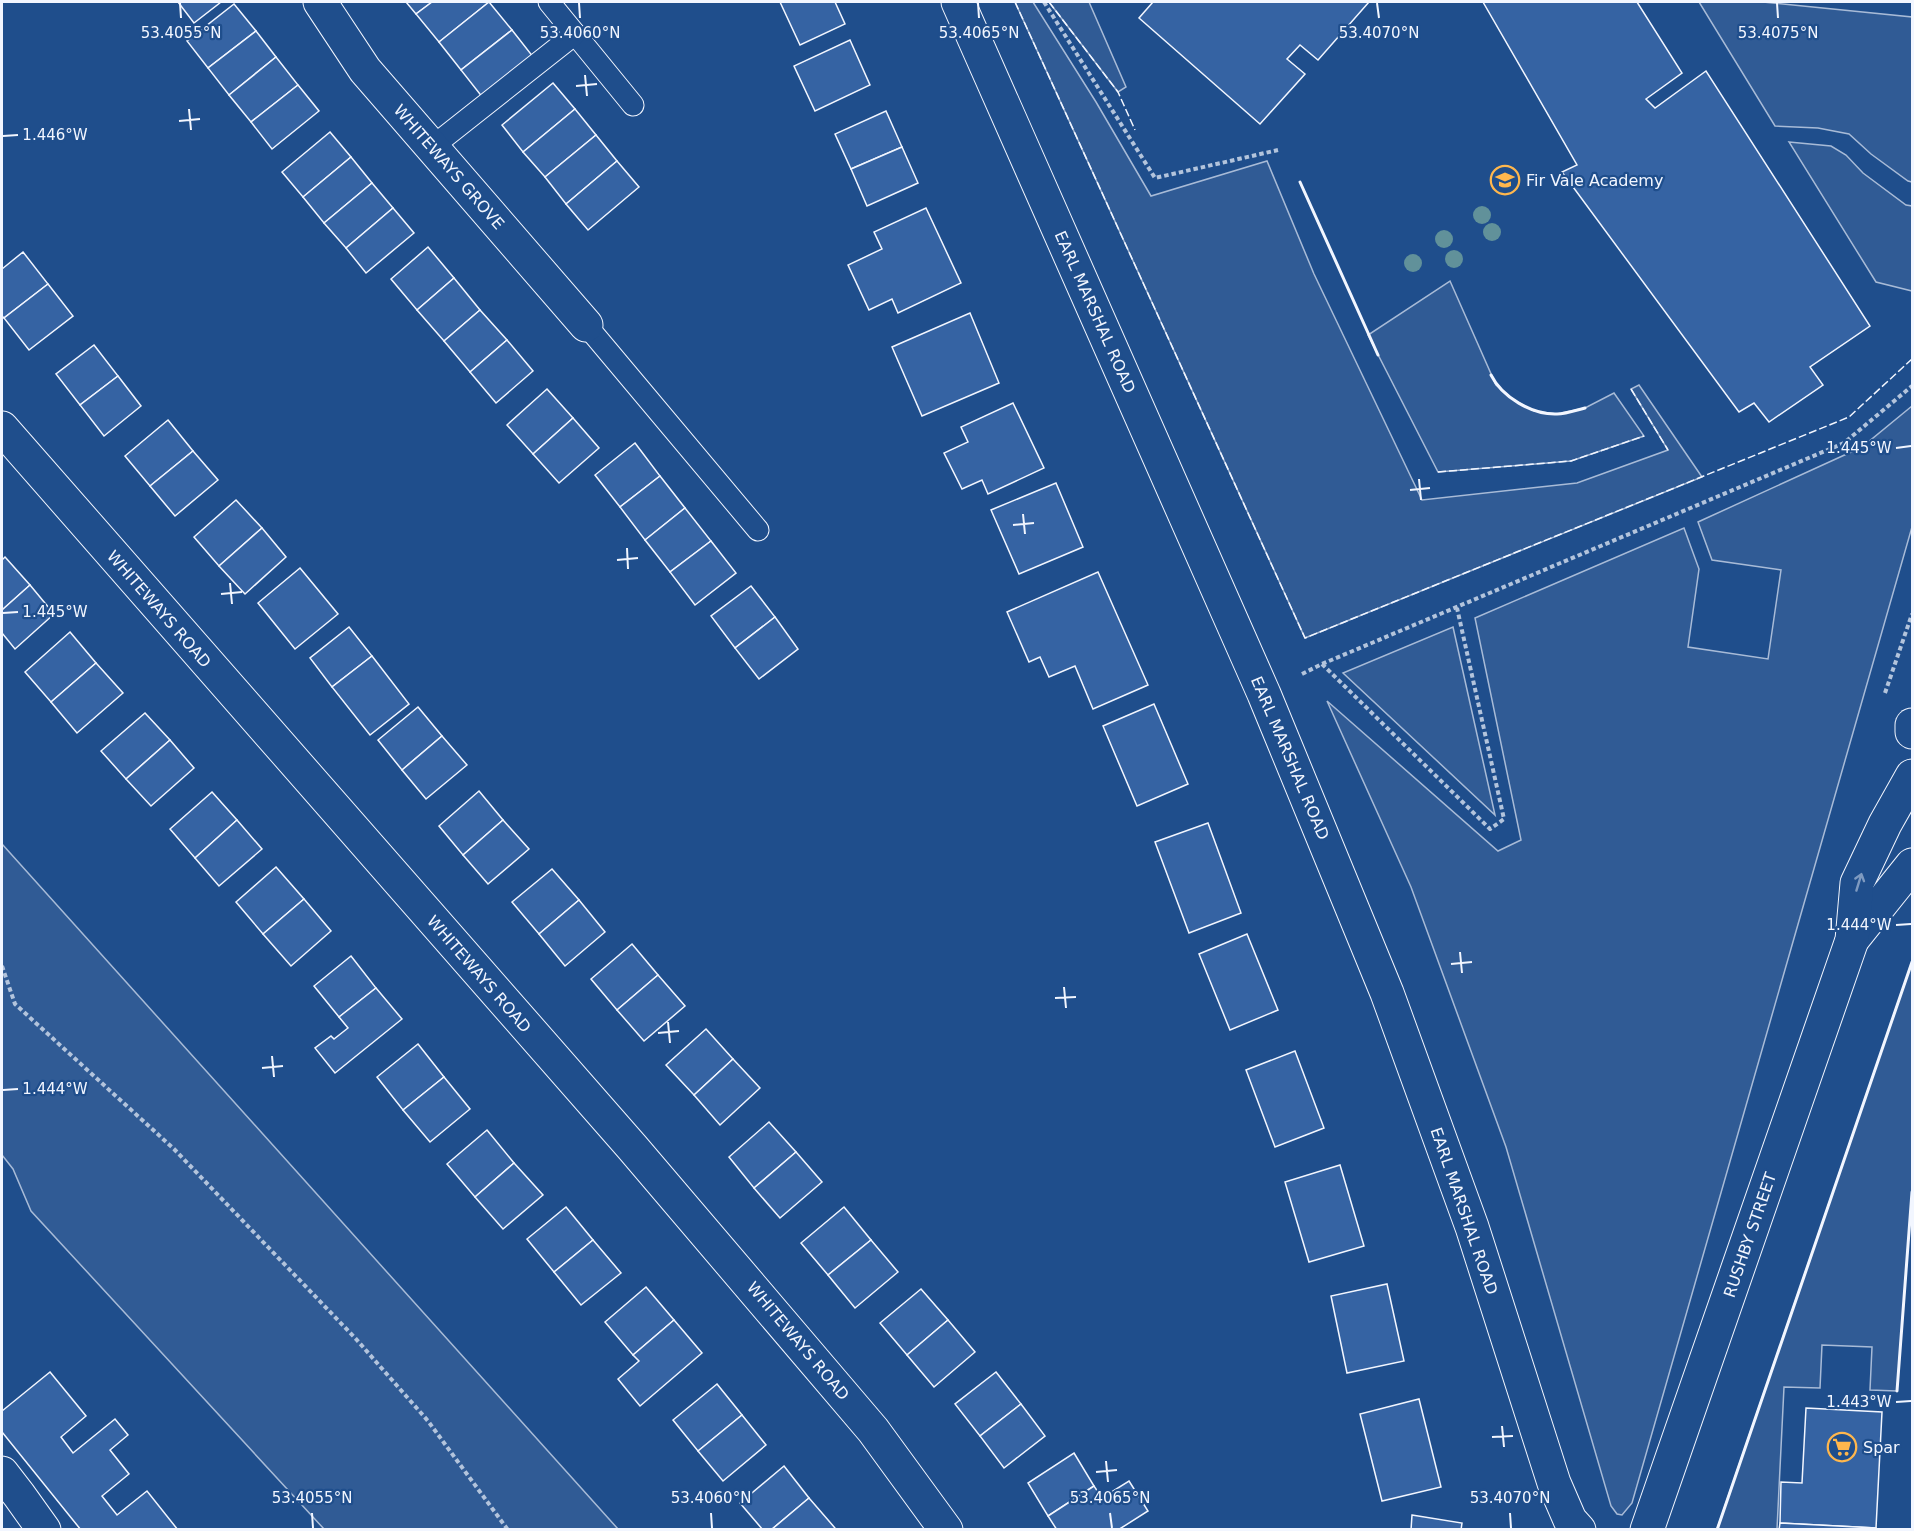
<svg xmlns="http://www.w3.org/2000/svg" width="1914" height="1531" font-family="'DejaVu Sans',sans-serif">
<rect width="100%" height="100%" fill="#1f4e8c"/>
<g fill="#305b95" stroke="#a8bbd7" stroke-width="1.5">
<polygon points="1015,2 1033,2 1096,102 1151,196 1267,161 1314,274 1422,500 1577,483 1668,450 1631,389 1639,385 1702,477 1305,638"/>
<polygon points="1049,2 1089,2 1126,87 1118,92"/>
<polygon points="1699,2 1763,2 1912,17 1912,182 1908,181 1871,154 1849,134 1818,128 1775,126"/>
<polygon points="1789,142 1831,146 1846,155 1863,173 1906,205 1912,206 1912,291 1876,282"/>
<polygon points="1450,281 1496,385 1514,400 1534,411 1557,414 1585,408 1614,393 1644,436 1571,461 1438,472 1368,335"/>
<polygon points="1912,406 1912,527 1632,1503 1622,1515 1617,1514 1611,1506 1506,1147 1411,887 1327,701 1498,851 1521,840 1475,618 1684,528 1699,569 1688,647 1768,659 1781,570 1712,560 1698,522 1862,447"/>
<polygon points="1453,627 1495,815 1343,673"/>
<polygon points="2,844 618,1529 324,1529 31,1211 13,1169 2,1155"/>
<polygon points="1912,962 1912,1192 1897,1391 1870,1390 1872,1347 1822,1345 1820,1388 1784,1387 1777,1529 1717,1529"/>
</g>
<g fill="#3563a3" stroke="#f2f6ff" stroke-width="1.5">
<polygon points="178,2 221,2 194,23"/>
<polygon points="406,2 432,2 416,14"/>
<polygon points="432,2 489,2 439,42 416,14"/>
<polygon points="489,2 512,30 461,70 439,42"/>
<polygon points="780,2 835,2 845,24 800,45"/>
<polygon points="1153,2 1369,2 1318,60 1300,45 1287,59 1305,74 1260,124 1139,18"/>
<polygon points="1483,2 1637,2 1682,73 1646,99 1655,108 1706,71 1870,326 1810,367 1823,385 1769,422 1754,403 1739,412 1562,172 1577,165"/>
<polygon points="234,4 256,31 208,68 187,41"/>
<polygon points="512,30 534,58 483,98 461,70"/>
<polygon points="256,31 276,57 229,95 208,68"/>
<polygon points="850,40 870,85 815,111 794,66"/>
<polygon points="276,57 298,85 251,122 229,95"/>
<polygon points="553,83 575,109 523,152 502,125"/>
<polygon points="298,85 319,111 272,149 251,122"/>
<polygon points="575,109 596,135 545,177 523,152"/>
<polygon points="886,111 902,147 851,169 835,134"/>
<polygon points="330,132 351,157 303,197 282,172"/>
<polygon points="596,135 617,161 566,204 545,177"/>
<polygon points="902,147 918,183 867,206 851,169"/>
<polygon points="351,157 372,183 324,223 303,197"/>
<polygon points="617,161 639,187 588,230 566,204"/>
<polygon points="372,183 393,208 346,248 324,223"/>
<polygon points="393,208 414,233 366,273 346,248"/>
<polygon points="926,208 961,283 898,313 892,299 869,310 848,265 882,249 874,232"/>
<polygon points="428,247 454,278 417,310 391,279"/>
<polygon points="23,252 48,284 4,318 2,316 2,269"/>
<polygon points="454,278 480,310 444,341 417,310"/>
<polygon points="48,284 73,316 29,350 4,318"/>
<polygon points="480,310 507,340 470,372 444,341"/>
<polygon points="970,313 999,383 922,416 892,347"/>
<polygon points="507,340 533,371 496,403 470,372"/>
<polygon points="94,345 118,376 80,405 56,374"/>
<polygon points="118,376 141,406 104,436 80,405"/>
<polygon points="547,389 573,418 533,454 507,425"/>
<polygon points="1013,403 1044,468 988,494 982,480 962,489 944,453 968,442 961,427"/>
<polygon points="573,418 599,448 559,483 533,454"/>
<polygon points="168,420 193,451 150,486 125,456"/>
<polygon points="635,443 660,476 620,507 595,475"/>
<polygon points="193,451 218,480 175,516 150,486"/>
<polygon points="660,476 685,508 645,540 620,507"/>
<polygon points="1056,483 1083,547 1019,574 991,510"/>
<polygon points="236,500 262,528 219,566 194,537"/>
<polygon points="685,508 711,541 670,572 645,540"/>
<polygon points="262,528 286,557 245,594 219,566"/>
<polygon points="711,541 736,573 695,605 670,572"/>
<polygon points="5,557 30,585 2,610 2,560"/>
<polygon points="300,568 338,614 295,649 258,603"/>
<polygon points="1098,572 1148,685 1093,709 1075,666 1049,677 1040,657 1029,662 1007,612"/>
<polygon points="30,585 54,614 15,649 2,633 2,610"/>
<polygon points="751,586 775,617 735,648 711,616"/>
<polygon points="775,617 798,649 759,679 735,648"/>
<polygon points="349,627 372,656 332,687 310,658"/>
<polygon points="70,632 96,663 51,702 25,672"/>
<polygon points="372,656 409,704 370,735 332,687"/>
<polygon points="96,663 123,693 77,733 51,702"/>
<polygon points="1154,704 1188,784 1137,806 1103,726"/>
<polygon points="418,707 442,736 402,770 378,740"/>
<polygon points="145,713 170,740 126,779 101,751"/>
<polygon points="442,736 467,765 426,799 402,770"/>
<polygon points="170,740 194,768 151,806 126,779"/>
<polygon points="479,791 503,820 463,855 439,826"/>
<polygon points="212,792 237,820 195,858 170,829"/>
<polygon points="237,820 262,849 219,886 195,858"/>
<polygon points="503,820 529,849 488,884 463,855"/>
<polygon points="1208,823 1241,913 1189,933 1155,842"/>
<polygon points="276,867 304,899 263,934 236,902"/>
<polygon points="552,869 579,900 539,934 512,902"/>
<polygon points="304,899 331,931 291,966 263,934"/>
<polygon points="579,900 605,932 565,966 539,934"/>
<polygon points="1247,934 1278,1010 1230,1030 1199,954"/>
<polygon points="632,944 658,975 617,1010 591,979"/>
<polygon points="351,956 376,988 339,1017 314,986"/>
<polygon points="658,975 685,1006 644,1041 617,1010"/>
<polygon points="376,988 402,1019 335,1073 315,1048 331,1036 334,1039 348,1028 339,1017"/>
<polygon points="706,1029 733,1059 694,1095 666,1065"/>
<polygon points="418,1044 444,1077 403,1110 377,1077"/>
<polygon points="1295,1051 1324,1128 1275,1147 1246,1070"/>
<polygon points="733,1059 760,1088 720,1125 694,1095"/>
<polygon points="444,1077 470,1109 430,1142 403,1110"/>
<polygon points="769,1122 796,1152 754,1188 729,1157"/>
<polygon points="487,1130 514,1163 475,1197 447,1164"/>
<polygon points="796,1152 822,1182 780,1218 754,1188"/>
<polygon points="514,1163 543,1195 503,1229 475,1197"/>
<polygon points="1340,1165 1364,1246 1309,1262 1285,1182"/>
<polygon points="566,1207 593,1240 554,1272 527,1239"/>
<polygon points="844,1207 871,1240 828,1275 801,1243"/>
<polygon points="593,1240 621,1273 581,1305 554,1272"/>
<polygon points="871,1240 898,1272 855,1308 828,1275"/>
<polygon points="1387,1284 1404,1361 1347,1373 1331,1296"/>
<polygon points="646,1287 674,1320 633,1355 605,1322"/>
<polygon points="921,1289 948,1320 907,1355 880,1323"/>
<polygon points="674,1320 702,1353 640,1406 618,1379 639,1361 633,1355"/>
<polygon points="948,1320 975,1352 934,1387 907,1355"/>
<polygon points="50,1372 86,1416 61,1437 73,1453 115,1419 128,1435 110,1450 129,1474 102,1496 117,1515 147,1491 178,1530 81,1530 2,1432 2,1411"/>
<polygon points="996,1372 1021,1404 980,1436 955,1404"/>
<polygon points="717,1384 742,1415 698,1451 673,1420"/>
<polygon points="1419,1399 1441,1487 1382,1501 1360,1414"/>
<polygon points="1021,1404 1045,1436 1004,1468 980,1436"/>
<polygon points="1806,1408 1882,1412 1876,1528 1780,1523 1781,1482 1802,1483"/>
<polygon points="742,1415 766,1445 723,1481 698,1451"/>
<polygon points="1074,1453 1094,1486 1048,1516 1028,1483"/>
<polygon points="784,1466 809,1498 771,1530 763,1530 740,1503"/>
<polygon points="1129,1481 1148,1511 1118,1530 1057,1530 1048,1516 1094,1486 1102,1498"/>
<polygon points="809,1498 835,1528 834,1530 771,1530"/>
<polygon points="1412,1515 1462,1523 1461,1530 1411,1530"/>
<polygon points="1780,1523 1876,1528 1876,1530 1779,1530"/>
</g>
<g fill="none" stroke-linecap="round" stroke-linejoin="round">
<g stroke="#f2f6ff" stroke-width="23">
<g id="lane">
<polyline points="549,2 633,105"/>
<polyline points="432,147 575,34"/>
<polyline points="586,325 758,530"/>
</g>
</g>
<g stroke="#f2f6ff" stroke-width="35">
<g id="street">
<polyline points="320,2 365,70 586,325"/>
<polyline points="958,2 1264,694 1387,993 1472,1227 1554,1483 1570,1520 1579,1530"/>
<polyline points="2,428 632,1147 873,1430 946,1530"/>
<polyline points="1852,940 1912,865"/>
<polyline points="2,1473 19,1495 44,1530"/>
<polyline points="1647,1530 1852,940 1857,883 1885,824 1912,776"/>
</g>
</g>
<g stroke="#f2f6ff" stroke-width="35">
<polyline id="primary" points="1912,725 1912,732"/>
</g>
<g stroke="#b3c4dc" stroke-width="4" stroke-dasharray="4.5 3" stroke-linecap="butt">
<polyline points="1044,2 1155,178 1278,150"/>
<polyline points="1322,664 1490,829 1504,819 1457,608"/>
<polyline points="1302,674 1322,664 1844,443 1912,386"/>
<polyline points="1885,693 1912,614"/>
<polyline points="2,966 15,1004 174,1149 356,1339 428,1421 508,1530"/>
</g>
<use href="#lane" stroke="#1f4e8c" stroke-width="21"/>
<use href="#street" stroke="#1f4e8c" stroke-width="33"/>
<use href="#primary" stroke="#1f4e8c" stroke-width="33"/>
<g stroke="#f2f6ff" stroke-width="1.5" stroke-dasharray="8 3" stroke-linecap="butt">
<polyline points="1015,2 1305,638 1849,417 1912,359"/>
<polyline points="1049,2 1118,92 1135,130"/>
<polyline points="1631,389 1668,450"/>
<polyline points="1438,472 1571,461 1644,436"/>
</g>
<g stroke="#f2f6ff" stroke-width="3">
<polyline points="1300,182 1378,355"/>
<path d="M1491,375C1502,397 1532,415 1557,414C1566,414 1577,410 1585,408"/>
<polyline points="1897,1391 1912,1192"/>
<polyline points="1717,1530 1912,962"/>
</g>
</g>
<g fill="#61919a">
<circle cx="1482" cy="215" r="9"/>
<circle cx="1492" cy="232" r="9"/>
<circle cx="1444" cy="239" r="9"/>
<circle cx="1454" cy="259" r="9"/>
<circle cx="1413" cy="263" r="9"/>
</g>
<defs><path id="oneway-shaft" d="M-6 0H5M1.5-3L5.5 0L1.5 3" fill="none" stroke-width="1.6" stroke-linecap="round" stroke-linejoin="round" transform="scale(1.5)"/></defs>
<use stroke="#7e9ac0" href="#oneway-shaft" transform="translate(1859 882) rotate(-73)"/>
<path fill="none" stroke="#f2f6ff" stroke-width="2" d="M180,3L181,18M579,3L580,18M978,3L979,18M1377,3L1379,18M1777,3L1778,18M585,75L587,96M576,86L597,84M189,109L191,130M179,121L200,119M3,136L18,135M1896,448L1911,446M1419,479L1421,500M1410,490L1430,488M1023,514L1025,534M1013,525L1034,523M627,548L628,569M617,560L638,558M230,583L232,604M221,594L242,592M3,613L18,612M1896,925L1911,924M1460,952L1462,973M1451,964L1472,962M1064,987L1066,1008M1055,998L1076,997M668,1022L670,1043M658,1033L679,1031M272,1056L274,1077M262,1068L283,1066M3,1090L18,1089M1896,1402L1911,1401M1502,1426L1504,1447M1492,1437L1513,1436M1106,1461L1108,1482M1096,1472L1117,1470M312,1513L313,1528M711,1513L712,1528M1110,1513L1112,1528M1510,1513L1511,1528"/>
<defs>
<g id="school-ring" transform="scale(1.5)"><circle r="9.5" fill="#1f4e8c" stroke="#ffb74d" stroke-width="1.5"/><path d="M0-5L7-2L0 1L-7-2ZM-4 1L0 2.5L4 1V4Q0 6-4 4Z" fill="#ffb74d"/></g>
<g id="supermarket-ring" transform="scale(1.5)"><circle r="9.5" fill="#1f4e8c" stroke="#ffb74d" stroke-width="1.5"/><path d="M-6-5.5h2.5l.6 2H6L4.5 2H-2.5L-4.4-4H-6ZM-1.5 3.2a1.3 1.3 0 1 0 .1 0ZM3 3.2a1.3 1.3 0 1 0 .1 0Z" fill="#ffb74d"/></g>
</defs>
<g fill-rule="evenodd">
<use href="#school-ring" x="1505" y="180"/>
<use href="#supermarket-ring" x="1842" y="1447"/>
</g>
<g text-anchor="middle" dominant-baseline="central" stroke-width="4.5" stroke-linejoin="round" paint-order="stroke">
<g font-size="16" fill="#f2f6ff" stroke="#1f4e8c">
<text transform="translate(449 167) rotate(49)">WHITEWAYS GROVE</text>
<text transform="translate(1095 312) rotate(66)">EARL MARSHAL ROAD</text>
<text transform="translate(159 609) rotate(49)">WHITEWAYS ROAD</text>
<text transform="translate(1290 758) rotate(67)">EARL MARSHAL ROAD</text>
<text transform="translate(479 974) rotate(49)">WHITEWAYS ROAD</text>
<text transform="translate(1464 1211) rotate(71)">EARL MARSHAL ROAD</text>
<text transform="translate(1750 1235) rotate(-71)">RUSHBY STREET</text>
<text transform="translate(798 1341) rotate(50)">WHITEWAYS ROAD</text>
</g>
<g font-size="16" fill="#f2f6ff" stroke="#1f4e8c" text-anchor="start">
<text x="1526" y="180">Fir Vale Academy</text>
<text x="1863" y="1447">Spar</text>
</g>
</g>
<g font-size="15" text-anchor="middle" fill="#f2f6ff" stroke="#1f4e8c" stroke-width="4.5" stroke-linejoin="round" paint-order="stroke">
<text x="181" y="38">53.4055°N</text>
<text x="580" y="38">53.4060°N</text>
<text x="979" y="38">53.4065°N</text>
<text x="1379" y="38">53.4070°N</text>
<text x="1778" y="38">53.4075°N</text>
<text x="55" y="140">1.446°W</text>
<text x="1859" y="453">1.445°W</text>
<text x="55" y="617">1.445°W</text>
<text x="1859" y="930">1.444°W</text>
<text x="55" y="1094">1.444°W</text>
<text x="1859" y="1407">1.443°W</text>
<text x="312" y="1503">53.4055°N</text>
<text x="711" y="1503">53.4060°N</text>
<text x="1110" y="1503">53.4065°N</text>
<text x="1510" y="1503">53.4070°N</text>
</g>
<rect width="1914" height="1531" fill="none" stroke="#f2f6ff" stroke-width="6"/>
</svg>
